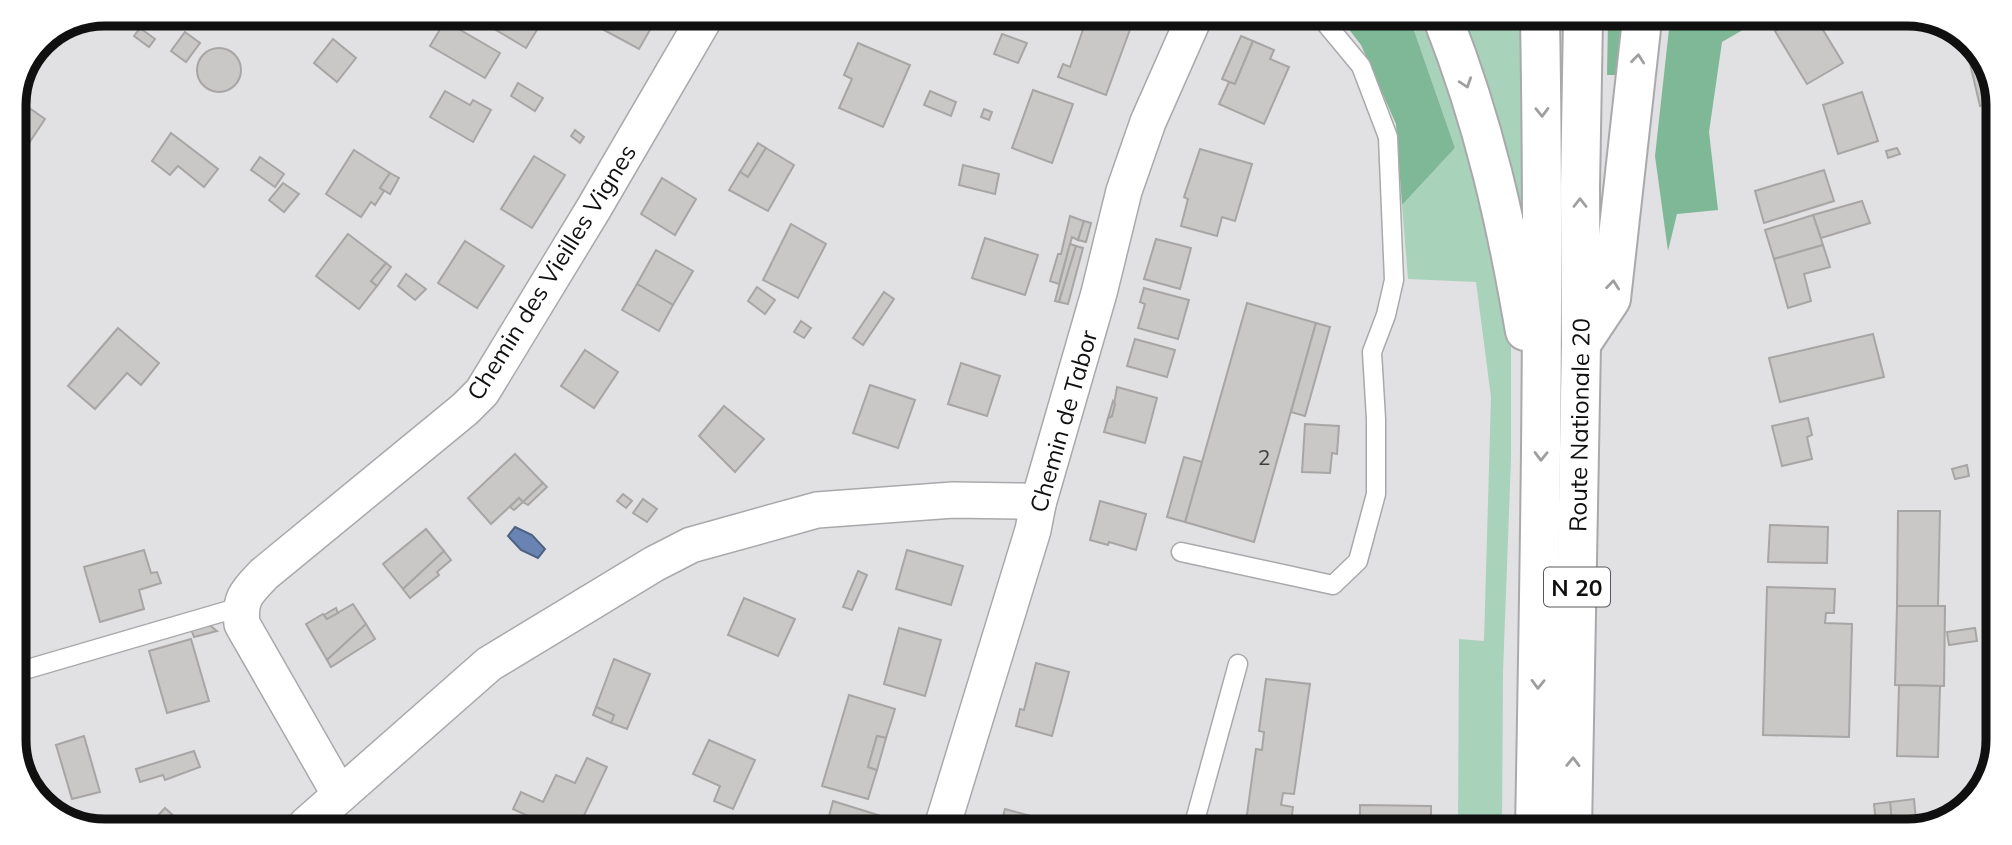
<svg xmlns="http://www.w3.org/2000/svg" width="2012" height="845" font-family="Mulish,sans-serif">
<rect width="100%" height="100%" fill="#e1e1e3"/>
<g fill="#a9d2ba">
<polygon points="1410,19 1428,19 1436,37 1501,276 1511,347 1511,459 1503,672 1502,829 1458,829 1459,639 1484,641 1491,397 1476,282 1408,279 1402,205 1455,148"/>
<polygon points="1459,19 1522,19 1529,242"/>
</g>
<g fill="#7eb897">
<polygon points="1341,19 1410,19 1455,148 1402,205 1396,124 1361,45"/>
<polygon points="1608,20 1624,20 1617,75 1607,75"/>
<polygon points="1670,20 1756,20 1753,24 1722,42 1709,132 1718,210 1677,214 1668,251 1655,156"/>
</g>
<polygon fill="#6984b3" stroke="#4e6182" stroke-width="2" points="515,527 532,535 545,549 538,558 521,550 508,536"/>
<g fill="#cac7c7" stroke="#a8a5a5" stroke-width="2">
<polygon points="477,15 518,16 538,28 526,48 476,18"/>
<polygon points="612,16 658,16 639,49 604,30"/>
<polygon points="1087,18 1113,18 1132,24 1106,95 1058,77 1063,64 1070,67"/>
<polygon points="1792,20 1817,20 1843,63 1807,84 1775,31"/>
<polygon points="445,21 500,53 485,78 430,46"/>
<polygon points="140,28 155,39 149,47 134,36"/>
<polygon points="185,32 200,43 186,62 171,51"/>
<polygon points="1002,34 1027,43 1018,63 994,54"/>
<polygon points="1241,36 1253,41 1235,84 1222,79"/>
<polygon points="333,39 356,58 337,82 314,63"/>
<polygon points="1253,41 1274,50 1270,59 1289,67 1264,124 1219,104 1229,82 1235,84"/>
<polygon points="858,43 910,65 883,127 839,108 852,79 844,75"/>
<circle cx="219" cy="70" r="22"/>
<polygon points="1980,53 1998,101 1980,106 1968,55"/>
<polygon points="518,83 543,98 535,111 511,96"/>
<polygon points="1033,90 1073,104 1052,163 1012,148"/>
<polygon points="445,91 470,105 473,100 491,110 473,142 430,117"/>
<polygon points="930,91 956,102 951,116 924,105"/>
<polygon points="1862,92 1878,141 1838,154 1823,105"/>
<polygon points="15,98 45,119 19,158 14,154"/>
<polygon points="984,109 992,112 989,120 981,117"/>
<polygon points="575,130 584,137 580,143 571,136"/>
<polygon points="171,133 218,169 204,187 178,166 170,175 152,161"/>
<polygon points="758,143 766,148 748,177 740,172"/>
<polygon points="766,148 794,165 768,211 729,190 740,172 748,177"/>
<polygon points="1897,148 1900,154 1888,158 1886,151"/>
<polygon points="1200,149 1252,164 1235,221 1222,217 1217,236 1181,226 1188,199 1184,197"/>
<polygon points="354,150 390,173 380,188 384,191 375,205 371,202 361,217 326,194"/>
<polygon points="534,156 565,175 532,228 501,209"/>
<polygon points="260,157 284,174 275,187 251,170"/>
<polygon points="963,165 999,174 995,194 959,185"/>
<polygon points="1824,170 1834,201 1764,223 1755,191"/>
<polygon points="390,173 399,178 390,194 380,188"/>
<polygon points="662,178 696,199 675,235 641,214"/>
<polygon points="283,183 299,194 284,212 269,200"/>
<polygon points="1862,201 1870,223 1821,238 1813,215"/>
<polygon points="1813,215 1823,245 1774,259 1765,230"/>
<polygon points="1070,216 1084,221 1078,240 1072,237 1059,284 1050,281 1058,254 1061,254"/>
<polygon points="1084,221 1091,223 1086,242 1078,240"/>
<polygon points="791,224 826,244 798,298 763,280"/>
<polygon points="348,234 386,263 371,281 377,286 359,309 316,276"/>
<polygon points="985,238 1038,255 1025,295 972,278"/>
<polygon points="1156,239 1191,248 1180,289 1144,279"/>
<polygon points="465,241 504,266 477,308 438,283"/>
<polygon points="1070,244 1076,246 1059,302 1055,301"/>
<polygon points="1823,245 1830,267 1804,274 1811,301 1788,308 1774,259"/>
<polygon points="1076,246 1083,248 1068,304 1059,302"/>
<polygon points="656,250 693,271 673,305 637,284"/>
<polygon points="386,263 391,267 377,286 371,281"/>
<polygon points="406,274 426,289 415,300 398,286"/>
<polygon points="637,284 673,305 659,331 622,310"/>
<polygon points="757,287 775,300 765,314 748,301"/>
<polygon points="1144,288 1189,300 1178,339 1138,328 1145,304 1140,302"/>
<polygon points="884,292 894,299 863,345 853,338"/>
<polygon points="1247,303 1316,323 1254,542 1185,522"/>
<polygon points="801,321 811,328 804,338 794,332"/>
<polygon points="1316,323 1330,327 1305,416 1291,412"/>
<polygon points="118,328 159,363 141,385 127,373 95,409 68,386"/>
<polygon points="1873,334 1884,377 1780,402 1769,358"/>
<polygon points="1135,339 1175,350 1167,377 1127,366"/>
<polygon points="585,350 618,372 594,408 561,386"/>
<polygon points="961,363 1000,376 987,416 948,404"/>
<polygon points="870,385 915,400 898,448 853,433"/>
<polygon points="1117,387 1157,398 1145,443 1104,432 1108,418 1112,416"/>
<polygon points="1113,401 1115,404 1112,416 1108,418"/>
<polygon points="724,406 764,439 735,472 699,436"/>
<polygon points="1808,418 1812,435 1807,437 1812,459 1782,466 1772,426"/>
<polygon points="1305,424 1339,426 1337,454 1332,453 1330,473 1302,472"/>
<polygon points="515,454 543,483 523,502 519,498 491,524 468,498"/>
<polygon points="1184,457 1202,462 1185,522 1167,517"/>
<polygon points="1967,465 1969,476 1955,479 1952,469"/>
<polygon points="543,483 547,487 528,505 523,502"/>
<polygon points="623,494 632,501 626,508 617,501"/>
<polygon points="519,498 523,502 514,510 510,507"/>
<polygon points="643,499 657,509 647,522 633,513"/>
<polygon points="1100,501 1146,514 1136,550 1109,542 1108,545 1090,540"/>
<polygon points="1898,511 1940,511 1938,606 1897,606"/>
<polygon points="1770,525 1828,527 1827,563 1768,562"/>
<polygon points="426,529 444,551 403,589 383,564"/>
<polygon points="144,550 151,573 157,572 161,583 139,590 144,609 100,622 84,567"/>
<polygon points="907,550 963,566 951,605 896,589"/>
<polygon points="444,551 451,560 437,572 439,575 410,598 403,589"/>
<polygon points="858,571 867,575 852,610 843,607"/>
<polygon points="1767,587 1835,589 1834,613 1826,613 1825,623 1852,624 1849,737 1763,735"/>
<polygon points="744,598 795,619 778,656 728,635"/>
<polygon points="353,604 366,624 327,660 306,624 323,614 327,619"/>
<polygon points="1897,606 1945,606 1944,686 1895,685"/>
<polygon points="336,608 338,613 327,619 324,615"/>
<polygon points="208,624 217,631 194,637 191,629"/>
<polygon points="366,624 375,639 331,667 327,660"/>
<polygon points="899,628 941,640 925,696 884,684"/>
<polygon points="1975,628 1977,641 1949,645 1947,632"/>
<polygon points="191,639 209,701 167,713 149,651"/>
<polygon points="614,659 650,674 627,729 611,723 614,715 596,707"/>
<polygon points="1036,663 1069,672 1052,736 1016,726 1020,709 1024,710"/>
<polygon points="1266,679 1310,684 1294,794 1283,793 1281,805 1293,807 1290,829 1245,829 1256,749 1262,750 1264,732 1259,731"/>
<polygon points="1899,685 1940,686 1938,757 1897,756"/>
<polygon points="849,695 895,709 886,738 877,736 868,767 877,770 868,799 822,786"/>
<polygon points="596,707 614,715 611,723 593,715"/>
<polygon points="84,736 100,792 72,799 56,745"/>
<polygon points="877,736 886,738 877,770 868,767"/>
<polygon points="709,740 755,760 733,809 714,801 720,786 693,774"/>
<polygon points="194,751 200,767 165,780 163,775 140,782 136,769"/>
<polygon points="587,758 607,767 579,826 549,826 513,809 521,792 543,802 556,775 575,783"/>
<polygon points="1914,799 1916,821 1892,823 1890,802"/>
<polygon points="833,801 881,816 878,827 826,827"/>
<polygon points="1890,802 1892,823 1876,824 1874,804"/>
<polygon points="1360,805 1431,806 1431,829 1360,829"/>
<polygon points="165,808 177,819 175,822 177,825 150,824"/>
<polygon points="1005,809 1042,819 1040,828 1000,828"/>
</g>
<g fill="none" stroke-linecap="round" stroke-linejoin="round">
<g stroke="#a9a9ab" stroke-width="21">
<g id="service">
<polyline points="1181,552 1333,585 1358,561 1376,494 1376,419 1372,352 1386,315 1394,280 1388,137 1361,66 1322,19"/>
<polyline points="14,673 240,607"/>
<polyline points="1190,828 1194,824 1238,664"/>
</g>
</g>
<g stroke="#a9a9ab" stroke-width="38">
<g id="minor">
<path d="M340,795L242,624C239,598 247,592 264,574L465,409L482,392L594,208L706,16"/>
<polyline points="306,825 489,664 654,564 691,545 817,510 953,500 1022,501 1038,504"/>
<polyline points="942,827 1033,530 1038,504 1099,293 1124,191 1148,122 1194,18"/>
</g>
</g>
<g stroke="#a9a9ab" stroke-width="42">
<g id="primary">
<path d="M1443,19C1484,123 1506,221 1525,331"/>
<path d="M1535,830C1540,559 1545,290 1540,19"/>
<polyline points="1572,830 1581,344 1580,187 1583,19"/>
</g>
</g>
<g stroke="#a9a9ab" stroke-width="42">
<polyline id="trunk" points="1581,344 1611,299 1642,20"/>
</g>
<use href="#service" stroke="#fff" stroke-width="18"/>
<use href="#minor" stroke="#fff" stroke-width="35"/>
<use href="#primary" stroke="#fff" stroke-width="38"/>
<use href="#trunk" stroke="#fff" stroke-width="38"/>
</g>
<defs><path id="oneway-chevron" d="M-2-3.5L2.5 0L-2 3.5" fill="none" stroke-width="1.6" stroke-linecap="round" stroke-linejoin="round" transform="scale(1.75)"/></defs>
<g stroke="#9f9fa0">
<use href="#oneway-chevron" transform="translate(1638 59) rotate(-84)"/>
<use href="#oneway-chevron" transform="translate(1466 83) rotate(71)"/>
<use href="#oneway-chevron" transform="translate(1542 112) rotate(89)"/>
<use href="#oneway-chevron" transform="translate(1580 203) rotate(-90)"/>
<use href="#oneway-chevron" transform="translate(1613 285) rotate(-84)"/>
<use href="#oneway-chevron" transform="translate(1541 456) rotate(91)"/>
<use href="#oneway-chevron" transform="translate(1538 684) rotate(91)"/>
<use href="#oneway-chevron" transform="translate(1573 762) rotate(-89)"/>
</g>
<g text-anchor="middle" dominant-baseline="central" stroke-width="5" stroke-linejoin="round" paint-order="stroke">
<g font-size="21" fill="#3e3e3e">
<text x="1264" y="457">2</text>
</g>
<rect fill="#fff" stroke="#585858" stroke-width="2" x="1544" y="567.5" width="66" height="39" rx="5"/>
<g font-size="23" font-weight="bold" fill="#101011">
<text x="1577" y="587">N 20</text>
</g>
<g font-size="24" fill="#101011" stroke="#fff">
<text transform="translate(551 272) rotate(-58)">Chemin des Vieilles Vignes</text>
<text transform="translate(1063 421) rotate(-74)">Chemin de Tabor</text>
<text transform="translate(1579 425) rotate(-89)">Route Nationale 20</text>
</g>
</g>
<path d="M0 0H2012V845H0ZM105 26H1907A79 79 0 0 1 1986 105V740A79 79 0 0 1 1907 819H105A79 79 0 0 1 26 740V105A79 79 0 0 1 105 26Z" fill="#fff" fill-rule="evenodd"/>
<path fill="none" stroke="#101011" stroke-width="9" d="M105 26H1907A79 79 0 0 1 1986 105V740A79 79 0 0 1 1907 819H105A79 79 0 0 1 26 740V105A79 79 0 0 1 105 26Z"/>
</svg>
